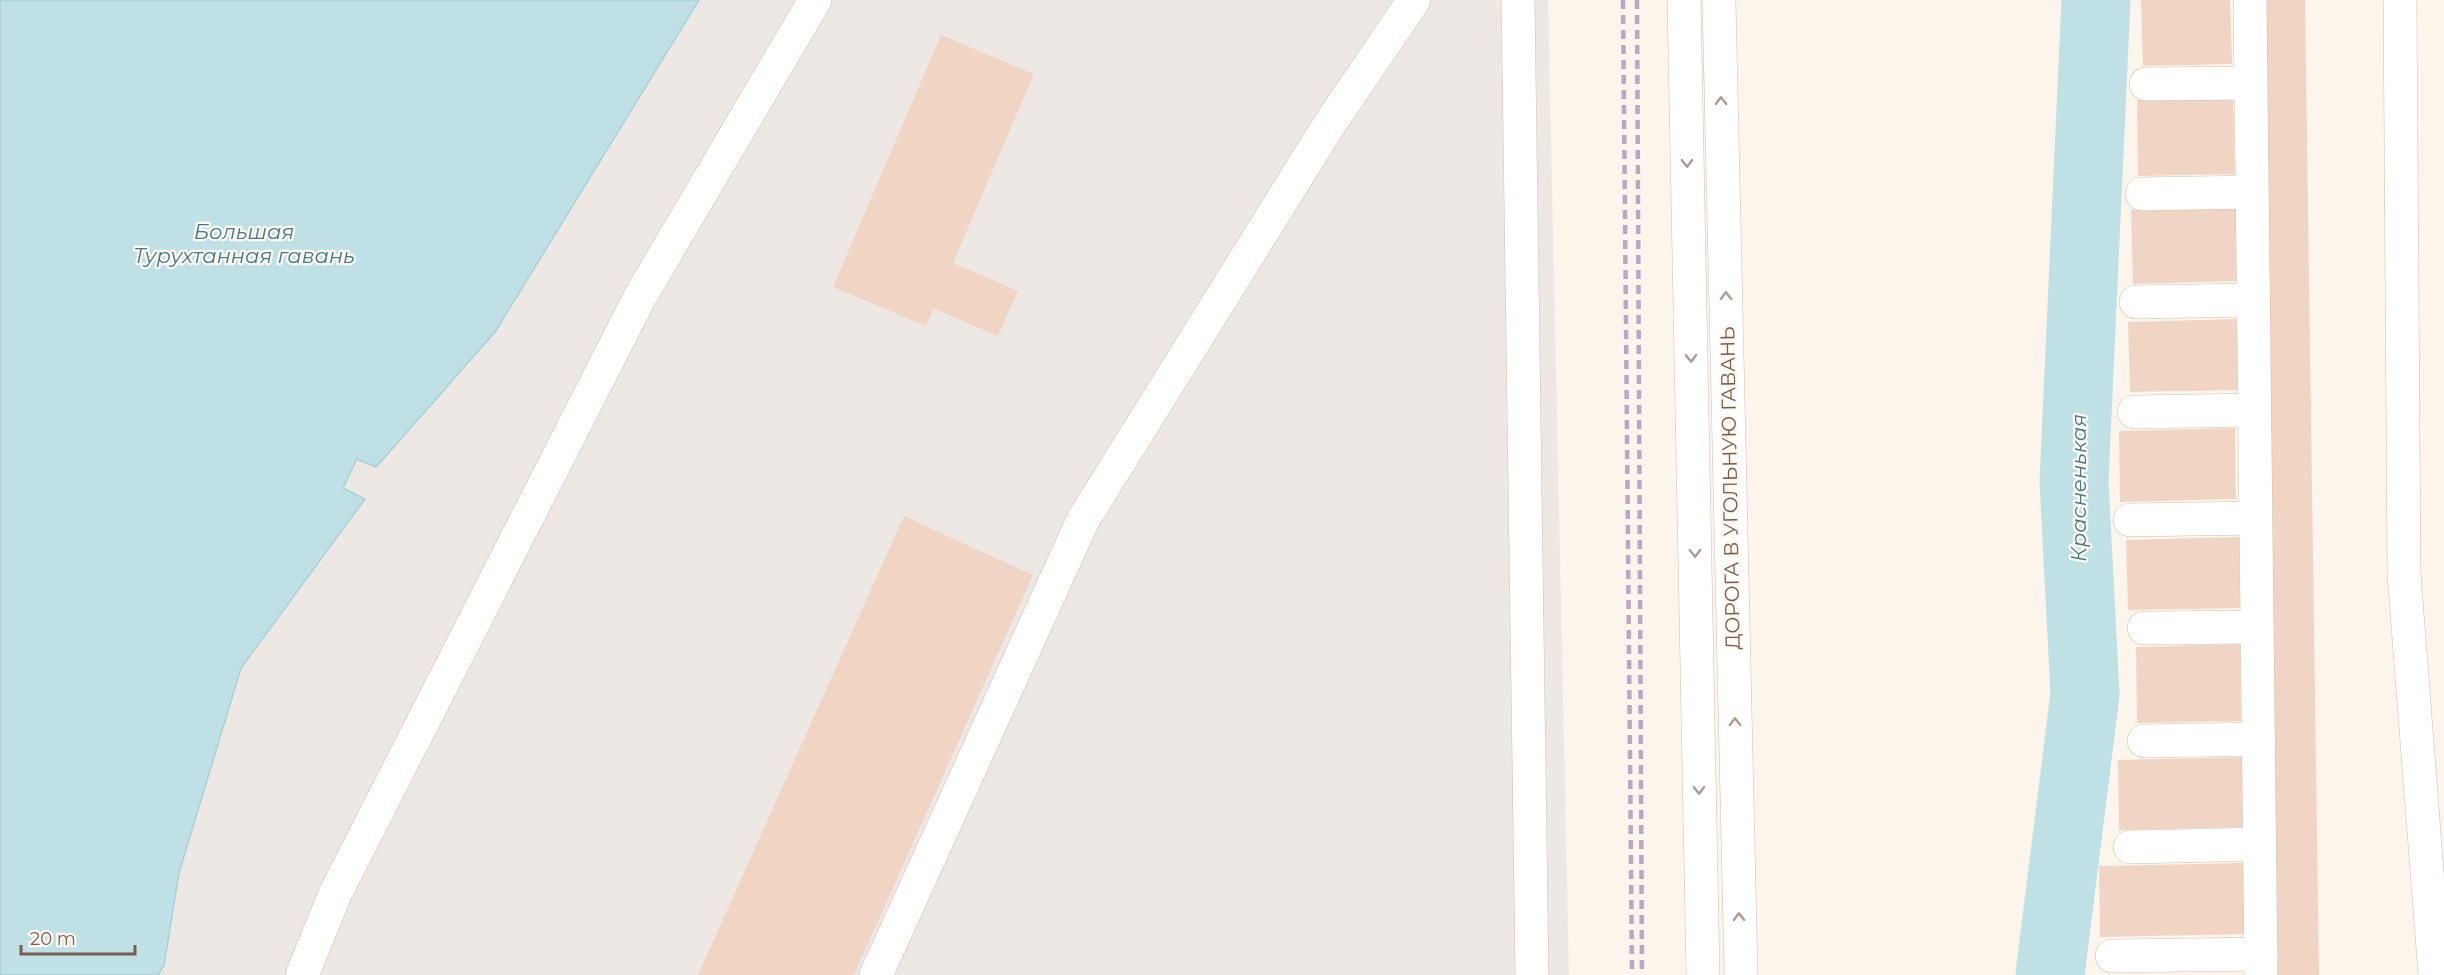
<svg xmlns="http://www.w3.org/2000/svg" width="2444" height="975" font-family="Montserrat,sans-serif">
<rect width="100%" height="100%" fill="#fcf5eb"/>
<polygon fill="#eee8e4" points="699,0 1548,0 1569,975 158,975 164,965 179,873 241,668 365,500 343,488 358,459 495,332"/>
<polygon fill="#bfe1e6" stroke="#a6d1d8" stroke-width="1.5" points="0,0 699,0 495,332 376,467 357,459 343,488 365,499 241,668 179,873 164,965 158,975 0,975"/>
<g fill="none" stroke-linecap="round" stroke-linejoin="round">
<polyline stroke="#bfe1e6" stroke-width="69" points="2050,975 2085,694 2074,481 2096,0"/>
</g>
<g fill="#f1d5c4">
<polygon points="2141,0 2230,0 2232,64 2143,66"/>
<polygon points="2263,0 2305,0 2319,975 2278,975"/>
<polygon points="941,35 1034,74 953,263 1018,291 998,336 934,309 926,326 833,287"/>
<polygon points="2233,98 2235,174 2138,176 2137,100"/>
<polygon points="2236,208 2238,281 2133,284 2131,210"/>
<polygon points="2238,319 2239,390 2130,392 2128,322"/>
<polygon points="2235,428 2236,499 2120,502 2119,431"/>
<polygon points="904,516 1033,575 854,975 698,975"/>
<polygon points="2239,537 2240,608 2128,610 2126,540"/>
<polygon points="2240,644 2241,721 2137,723 2136,647"/>
<polygon points="2244,757 2246,827 2119,830 2118,760"/>
<polygon points="2245,863 2247,934 2100,937 2099,866"/>
</g>
<g fill="none" stroke-linecap="round" stroke-linejoin="round">
<g stroke="#cfbeb0" stroke-width="34">
<g id="minor">
<polyline points="1518,0 1532,975"/>
<polyline points="1684,0 1703,975"/>
<polyline points="1719,0 1741,975"/>
<polyline points="2250,0 2261,975"/>
<polyline points="2400,0 2404,574 2435,975"/>
<polyline points="2146,84 2250,83"/>
<polyline points="2142,194 2252,192"/>
<polyline points="2136,302 2253,300"/>
<polyline points="2134,412 2254,410"/>
<polyline points="2130,520 2255,518"/>
<polyline points="2144,628 2257,627"/>
<polyline points="2144,741 2259,739"/>
<polyline points="2130,847 2260,844"/>
<polyline points="2112,956 2261,954"/>
<polyline points="302,975 336,892 641,295 815,0"/>
<polyline points="876,975 1083,520 1329,125 1414,0"/>
</g>
</g>
<use href="#minor" stroke="#fff" stroke-width="33"/>
<g stroke="#b8a8c7" stroke-width="4.5" stroke-dasharray="9 6" stroke-linecap="butt">
<polyline points="1623,0 1632,975"/>
<polyline points="1637,0 1642,975"/>
</g>
</g>
<defs><path id="oneway-chevron" d="M-2-3.5L2.5 0L-2 3.5" fill="none" stroke-width="1.6" stroke-linecap="round" stroke-linejoin="round" transform="scale(1.5)"/></defs>
<g stroke="#ae9d95">
<use href="#oneway-chevron" transform="translate(1721 101) rotate(-91)"/>
<use href="#oneway-chevron" transform="translate(1687 163) rotate(89)"/>
<use href="#oneway-chevron" transform="translate(1726 296) rotate(-91)"/>
<use href="#oneway-chevron" transform="translate(1691 358) rotate(89)"/>
<use href="#oneway-chevron" transform="translate(1695 553) rotate(89)"/>
<use href="#oneway-chevron" transform="translate(1735 722) rotate(-91)"/>
<use href="#oneway-chevron" transform="translate(1699 790) rotate(89)"/>
<use href="#oneway-chevron" transform="translate(1739 917) rotate(-91)"/>
</g>
<g text-anchor="middle" dominant-baseline="central" stroke-width="4.5" stroke-linejoin="round" paint-order="stroke">
<g font-size="20" fill="#785c4e" stroke="#fff9f2">
<text transform="translate(1730 488) rotate(-91)">ДОРОГА В УГОЛЬНУЮ ГАВАНЬ</text>
</g>
<g font-size="21" font-style="italic" fill="#447a83" stroke="#fff9f2">
<text x="244" y="231">Большая<tspan x="244" dy="24">Турухтанная гавань</tspan></text>
<text transform="translate(2078 488) rotate(-90)">Красненькая</text>
</g>
</g>
<path d="M21 945v9h114v-9" fill="none" stroke="#785c4e" stroke-width="3"/>
<text x="30" y="945" font-size="18" fill="#785c4e" stroke="#fff9f2" stroke-width="4.5" paint-order="stroke">20 m</text>
</svg>
